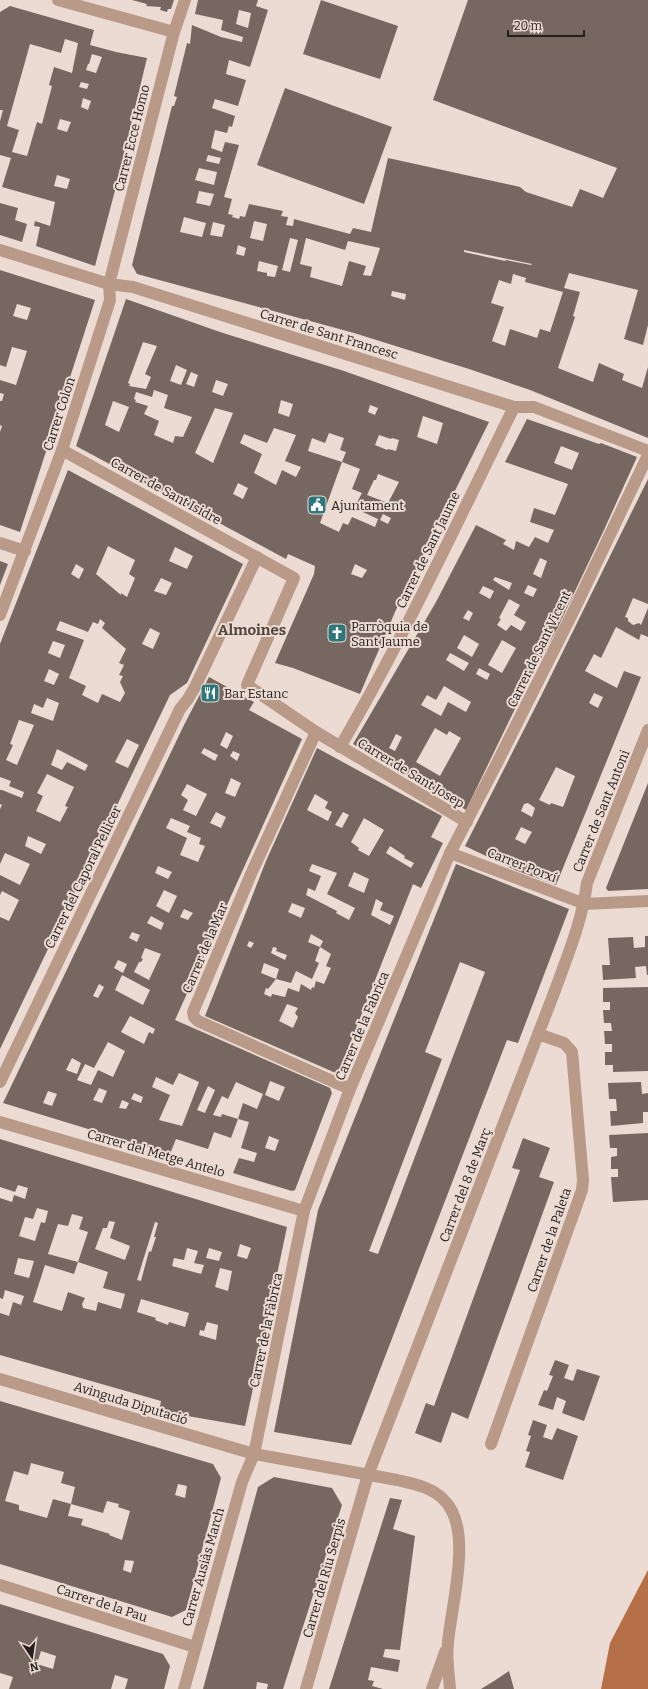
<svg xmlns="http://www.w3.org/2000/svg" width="648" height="1689" font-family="Bitter,serif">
<rect width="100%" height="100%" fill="#ebdbd3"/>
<polygon fill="#b57048" points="648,1570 648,1689 601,1689 610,1643"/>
<g fill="#766861" fill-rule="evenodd">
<polygon points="132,0 174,0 171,9 168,9 167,12 160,10 161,7 146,6 147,4"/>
<path d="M198,0H258L256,6L268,10L250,67L229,60L226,74L246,80L238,106L215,99L212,108L235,116L232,127L229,126L227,133L215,130L211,148L222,152L225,142L239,145L224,197L232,199L228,214L233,215L232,217L239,219L240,216L245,217L249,204L283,211L281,216L288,217L286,225L293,226L294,219L350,234L353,228L371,232L388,158L520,187L526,192L572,207L580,189L603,198L617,168L433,100L468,0H648V325L643,345L624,339L638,290L569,273L564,288L580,292L573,316L575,317L558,368L593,382L599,363L624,374L622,380L642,388L648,367V438L530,390L469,369L354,333L137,274L132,265L172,106H174L177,97L174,96L187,43L190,44L192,25L221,37L242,42L243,37L221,30L223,20L195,14ZM239,10L251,13L248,28L236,24ZM208,155L221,158L219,164L206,161ZM199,168L217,172L214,185L195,180ZM199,191L214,194L210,206L196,203ZM184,217L206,223L202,237L180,232ZM254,221L267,224L263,241L250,238ZM213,222L225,225L222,237L210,235ZM290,238L298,240L290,272L282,270ZM306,238L345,250L348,241L380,248L371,276L363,275L366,266L349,261L342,286L310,277L312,267L300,264ZM238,245L246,248L244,256L236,254ZM464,250L532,264L531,265L506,260L505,261L464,252ZM259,261L278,266L275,277L267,276V273L257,271ZM513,274L526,278L525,282L563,292L550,332L540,329L537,338L510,329L505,346L492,341L504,307L491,303L499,280L511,284ZM392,291L406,294L405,300L391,296Z"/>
<polygon points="321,0 398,26 380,79 303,54"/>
<path d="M10,6L94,30L90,45L116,52L147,58L117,183L95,266L36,246L40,227L34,226L35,221L50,226L55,202L2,187L11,158L0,155V121L3,110H0V12ZM65,39L78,43L72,73L54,67L49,85L52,86L42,124L37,122L27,156L12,152L19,130L7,126L30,44L61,53ZM92,54L102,57L96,73L86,70L88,64H89ZM81,82L89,84L87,89L79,87ZM83,98L91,101L88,110L81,107ZM60,119L71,122L67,132L57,129ZM57,175L70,179L67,189L54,186Z"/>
<polygon points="285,88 392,127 364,204 257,165"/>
<polygon points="0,203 18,208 15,220 27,224 22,242 0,235"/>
<path d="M0,270L95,300L20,532L0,525V432L2,426L0,425V401H2L4,394L0,393V380L16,385L27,351L12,347L6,367L0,365ZM17,304L31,308L27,320L13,316Z"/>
<path d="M126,299L223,333L344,371L489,422L395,612L360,694L293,668L275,663L314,574L315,566L288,554L286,559L76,446ZM143,342L157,346L145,374L151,377L146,389L129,386L130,384L128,383ZM176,365L187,370L181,385L170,381ZM191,372L198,375L194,387L186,384ZM216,380L228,384L223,396L212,392ZM154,390L168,395L164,408L192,417L183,437L175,436L173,443L154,435L159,421L144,414L148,406L135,402L136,400L134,399L136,392L152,397ZM281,400L293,404L289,417L278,413ZM113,401L129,407L119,432L105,425ZM370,405L378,408L375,415L368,412ZM215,408L233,413L213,463L195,453ZM423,416L443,423L437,444L417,437ZM274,428L296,435L285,461L301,467L296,477L282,470L276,485L254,473L262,454L240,443L244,434L267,443ZM329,433L344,438L340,450L346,452L342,462L360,469L352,489L362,493L354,508L378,519L375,527L352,517L348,525L343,523L339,532L320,523L342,462L308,451L312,438L325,443ZM379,435L391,439L392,438L399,440L396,451L388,449L387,450L375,445ZM378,474L399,482L388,503L367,495L374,480H376ZM238,483L248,488L243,499L233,494ZM383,514L391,518L388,524L380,520ZM355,564L367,570L362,578L351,574Z"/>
<path d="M527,419L599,444L601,443L637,457L603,532L557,629L526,686L466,810L353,744L436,602L476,525L506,540L503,544L514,550L516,541L529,547L535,537L548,543L554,530L530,522L534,508L555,515L568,484L505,462ZM561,446L579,453L572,470L554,463ZM540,558L547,561L541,578L533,574ZM495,577L512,583L509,590L493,580ZM528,585L537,589L533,597L524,593ZM483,586L494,591L490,599L479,593ZM509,599L520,605L514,615L526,622L521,631L511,625L506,631L497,625L501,619L499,618ZM468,610L473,613L469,621L463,618ZM464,635L479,644L472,657L457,648ZM502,640L516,648L502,673L488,665ZM450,653L469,663L464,671L446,660ZM479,668L490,674L487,680L476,674ZM444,686L471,702L466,712L448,702L441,716L421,705L427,695L436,700ZM435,728L447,735L449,731L461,738L440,776L416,762ZM396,734L402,737L395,751L389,748Z"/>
<path d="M68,470L243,564L187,683L170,695L0,1049V917L9,921L19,900L2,891L0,895V875L20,885L30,864L5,853L0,864V809L2,805L0,804V790H2L22,798L24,792L9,786L11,781L0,777V644ZM108,546L135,560L129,574L135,578L127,597L121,593V595L96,574ZM175,547L193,556L187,569L169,561ZM76,564L84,569L79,579L71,574ZM161,578L172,583L166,595L154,591ZM100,619L105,623L102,628L126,649L119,663L124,665L119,675L123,676L120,682L125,693L120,702L102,694L98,703L82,695L86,686L69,678L84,640L56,630L60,621L88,632L93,622L98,624ZM150,628L160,633L153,649L142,644ZM53,641L65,645L60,658L48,653ZM49,669L59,674L54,685L44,681ZM47,698L59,703L53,721L31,713L34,704L43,708ZM19,720L34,725L17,765L6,760L13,745L10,744ZM127,739L139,745L128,768L115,762ZM57,749L88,765L85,771L67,762L62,770L51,765ZM47,774L74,787L65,806L68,807L60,822L36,811L43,796L37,793ZM28,836L46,844L41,854L25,846Z"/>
<path d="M648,479V604L633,598L625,617L628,618V621L633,625L639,623L641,625L648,608V637L641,634L639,640L616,627L601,658L594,654L585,671L617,688L624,671L641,677L556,885L515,870L465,846L542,694ZM594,693L603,697L598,708L589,703ZM556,767L575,776L563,807L551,803L550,805L539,800ZM528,803L535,808L532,817L521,811L524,804ZM521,827L532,832L525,844L515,839Z"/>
<polygon points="0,561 8,564 0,585"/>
<path d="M209,677L254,702L249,710L302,739L175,1020L330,1088L332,1093L295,1190L292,1191L233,1173L239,1158L254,1162L257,1153L241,1148L249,1122L238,1119L243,1103L257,1109L263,1094L236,1082L228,1099L222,1096L213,1115L221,1117L222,1114L238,1119L231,1138L214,1132L208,1149L176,1139L170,1154L3,1103L184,725ZM226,732L233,736L227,749L220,745ZM204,748L218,755L215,761L201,753ZM233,751L240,754L237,761L230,756ZM231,778L241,783L235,797L225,793ZM187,784L207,794L196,816L183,810L188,800L181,795ZM216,812L226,817L221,828L210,823ZM171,818L190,826L187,832L201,838L199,844L205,846L198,862L180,855L187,838L166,828ZM158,866L172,872L168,879L155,873ZM164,890L177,896L169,913L156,906ZM184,909L193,913L188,920L180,917ZM151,916L164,923L161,930L147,923ZM132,932L140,935L137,942L129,938ZM145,948L161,954L149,980L134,972L139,962H141L143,959L141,958ZM118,960L127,964L123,973L114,968ZM122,975L150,990L143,1005L115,990ZM99,984L104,987L98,998L93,996ZM130,1016L155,1029L153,1034L149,1032L144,1044L121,1032ZM108,1042L125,1051L113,1077L98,1070L91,1085L77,1080L85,1064L94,1068ZM72,1058L81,1063L77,1074L66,1070ZM179,1073L199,1082L182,1126L159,1120L170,1095L152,1087L156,1077L173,1085ZM270,1081L285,1087L279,1101L265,1095ZM208,1086L215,1090L205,1113L197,1110ZM99,1088L107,1091L102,1103L93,1100ZM48,1091L57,1094L52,1106L43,1103ZM134,1093L143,1097L141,1103L131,1099ZM122,1100L129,1103L126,1109L119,1108ZM269,1136L279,1140L275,1151L265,1148Z"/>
<path d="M317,748L442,816L431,837L443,843L421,888L413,884L338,1074L205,1016L266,861ZM315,794L328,802L325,808L332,812L328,821L307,810ZM343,812L349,815L342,828L335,825ZM364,818L384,830L369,856L358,850L359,848L351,842ZM390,846L405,856L404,858L414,863L411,868L386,853ZM312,864L337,873L327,894L355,908L349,920L336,913L337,911L306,895L308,888L315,891L321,876L309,871ZM354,872L369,879L364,893L348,886ZM376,899L383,903L380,910L394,916L390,925L371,915ZM292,903L305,908L301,918L288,912ZM311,934L323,941L320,947L308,942ZM249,941L254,943L251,948L247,946ZM273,947L277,948L276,951L287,955L285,960L271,953ZM320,947L331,954L326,966L331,968L324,984L316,981L314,988L312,987L311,990L301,984L299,992L288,988L285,997L272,994L271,997L264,994L266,988L268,989L276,979L291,983L296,971L312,979L319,963L315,961ZM264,963L279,969L276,979L261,973ZM287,1004L298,1008L295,1013L298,1017L293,1028L279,1021Z"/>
<polygon points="648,783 648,889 608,891 606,888"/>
<path d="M456,864L569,909L518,1043L507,1040L351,1445L274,1432L318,1210ZM460,962L485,972L378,1254L369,1251L442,1059L425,1052Z"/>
<polygon points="645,936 648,936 648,975 647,975 646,966 635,967 636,978 603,980 602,965 610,965 608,938 633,937 634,948 645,947"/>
<polygon points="648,987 648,1071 613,1072 613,1065 605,1065 605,1052 612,1052 612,1044 605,1044 604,1031 612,1031 611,1023 604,1023 603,1010 610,1010 610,1002 603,1002 603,988"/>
<polygon points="641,1082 642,1094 648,1093 648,1112 643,1112 643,1123 611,1126 610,1111 617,1111 616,1099 609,1099 608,1083"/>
<polygon points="648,1133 648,1200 613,1202 611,1177 618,1177 618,1169 611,1169 611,1157 617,1156 617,1148 610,1148 609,1135"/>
<polygon points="523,1138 550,1148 539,1177 554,1182 468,1419 452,1412 441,1443 415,1433 426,1403 434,1406 520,1170 512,1168"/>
<path d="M0,1139L287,1227L245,1426L159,1411L161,1401L0,1355V1313L9,1316L13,1302L21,1305L24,1296L5,1290L3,1299L0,1298V1198L12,1202L14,1195L25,1199L28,1188L18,1185L15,1192L0,1187ZM37,1208L48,1211L45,1223L41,1222L35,1241L19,1236L25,1217L33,1219ZM72,1214L83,1217L79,1229L88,1232L78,1262L48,1254L58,1224L68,1226ZM109,1221L115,1222L110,1238L130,1246L125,1260L95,1249L103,1228H107ZM155,1222L158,1223L154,1237H156L151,1252L149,1251L141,1281L137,1280ZM240,1244L251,1248L247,1259L237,1256ZM187,1248L198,1251L194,1263L204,1265L201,1274L172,1266L174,1258L184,1260ZM209,1248L222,1252L219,1261L206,1258ZM18,1258L34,1261L29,1278L14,1274ZM78,1262L108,1272L103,1288L125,1294L121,1309L98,1302L96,1311L83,1308L82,1304L85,1298L68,1292L62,1311L33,1302L45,1265L74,1274ZM220,1268L232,1271L228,1291L215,1287ZM141,1299L189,1313L185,1327L169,1322L168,1325L155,1320L156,1318L137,1312ZM207,1322L218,1325L216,1340L199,1335L200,1330L204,1331Z"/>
<polygon points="555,1360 569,1365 564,1378 573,1381 577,1369 600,1376 584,1421 562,1413 566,1401 557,1397 553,1410 538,1405 544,1390 547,1391 553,1376 549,1375"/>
<path d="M0,1401L213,1464L221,1478L186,1610L172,1617L0,1564ZM31,1463L64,1472L61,1483L75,1487L71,1504L53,1499L47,1518L19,1510V1505L5,1501L14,1471L28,1475ZM178,1484L187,1486L185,1498L175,1495ZM107,1501L119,1504L118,1507L130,1511L122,1540L109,1535L110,1534L81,1525L83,1519L68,1516L71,1504L103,1513ZM125,1560L134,1561L131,1573L123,1570Z"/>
<polygon points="533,1420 547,1425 543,1437 552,1440 557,1428 578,1436 563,1480 525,1467 530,1452 526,1451 531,1436 528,1435"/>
<polygon points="274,1477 332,1488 342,1505 283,1689 267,1689 268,1684 257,1682 256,1689 203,1689 258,1487"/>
<polygon points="390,1498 402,1500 393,1529 415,1536 400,1650 385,1649 383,1657 400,1660 398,1672 371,1667 368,1680 374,1681 372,1686 383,1689 329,1689"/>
<path d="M0,1604L163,1654L170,1666L164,1689H125L128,1679L115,1675L111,1689H9L13,1677L0,1673ZM41,1651L56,1656L53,1669L37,1664Z"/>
<polygon points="509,1671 514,1689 481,1689 494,1681"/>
</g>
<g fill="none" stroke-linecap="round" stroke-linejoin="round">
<g stroke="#b99987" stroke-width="12">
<polyline points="58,0 174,32"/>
<polyline points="0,250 109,284 133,287 514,407 534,407 648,451"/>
<polyline points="62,450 294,578 247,685 316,732 467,822"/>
<polyline points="0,543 25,551"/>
<polyline points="0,615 62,450 110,300 109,284 174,32 185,0"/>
<polyline points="316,732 251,874 193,1012 194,1017 198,1021 350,1089"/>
<path d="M340,747C404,637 458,521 514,407"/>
<polyline points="450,853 585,904 648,901"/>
<polyline points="0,1082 180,709 188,699 195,687 257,557"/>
<polyline points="0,1122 304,1211"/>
<path d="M0,1379L254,1454L397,1480C414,1484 432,1487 444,1500C474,1529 451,1605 448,1643C446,1658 449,1674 450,1689"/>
<polyline points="491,1444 582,1190 583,1180 572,1052 564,1043 538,1034"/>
<polyline points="0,1585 195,1647"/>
<polyline points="184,1689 242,1482 254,1454 304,1211 350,1089 450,853 495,767 574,610 648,455"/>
<path d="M306,1689L368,1475L554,993C567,957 582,922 587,883L648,730"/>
<polyline points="432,1689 445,1652"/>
</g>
</g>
<defs>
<g id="civic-square" transform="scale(1)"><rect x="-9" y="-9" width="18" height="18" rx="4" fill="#2d767a" stroke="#ebdbd3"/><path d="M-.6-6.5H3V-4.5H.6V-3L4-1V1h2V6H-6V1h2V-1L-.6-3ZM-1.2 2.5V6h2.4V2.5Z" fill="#fff"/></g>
<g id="church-square" transform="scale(1)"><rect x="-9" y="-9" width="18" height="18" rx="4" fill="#2d767a" stroke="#ebdbd3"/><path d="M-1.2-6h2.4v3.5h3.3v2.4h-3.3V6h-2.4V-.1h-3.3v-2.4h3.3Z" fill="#fff"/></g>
<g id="restaurant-square" transform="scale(1)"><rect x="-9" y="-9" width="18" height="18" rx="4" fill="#2d767a" stroke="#ebdbd3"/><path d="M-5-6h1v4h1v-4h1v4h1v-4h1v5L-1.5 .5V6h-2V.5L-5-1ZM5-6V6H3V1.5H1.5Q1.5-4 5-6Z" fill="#fff"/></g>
</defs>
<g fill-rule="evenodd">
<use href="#civic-square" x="317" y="505"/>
<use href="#church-square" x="337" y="633"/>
<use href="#restaurant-square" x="210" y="693"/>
</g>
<g text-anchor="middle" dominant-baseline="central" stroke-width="4" stroke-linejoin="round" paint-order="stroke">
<g font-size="13" fill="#26201d" stroke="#ebdbd3">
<text transform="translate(132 138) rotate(-76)">Carrer Ecce Homo</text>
<text transform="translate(329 334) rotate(17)">Carrer de Sant Francesc</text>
<text transform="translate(59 414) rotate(-72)">Carrer Colon</text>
<text transform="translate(166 491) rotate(29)">Carrer de Sant Isidre</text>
<text transform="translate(428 550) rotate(-64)">Carrer de Sant Jaume</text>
<text transform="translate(539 649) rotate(-64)">Carrer de Sant Vicent</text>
<text transform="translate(411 773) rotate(31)">Carrer de Sant Josep</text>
<text transform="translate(601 811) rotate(-68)">Carrer de Sant Antoni</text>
<text transform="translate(522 865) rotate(21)">Carrer Porxí</text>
<text transform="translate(83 877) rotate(-64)">Carrer del Caporal Pellicer</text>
<text transform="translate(205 948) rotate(-67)">Carrer de la Mar</text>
<text transform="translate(362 1026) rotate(-67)">Carrer de la Fabrica</text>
<text transform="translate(156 1153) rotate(16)">Carrer del Metge Antelo</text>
<text transform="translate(465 1185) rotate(-69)">Carrer del 8 de Març</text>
<text transform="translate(549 1240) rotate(-71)">Carrer de la Paleta</text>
<text transform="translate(266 1330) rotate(-78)">Carrer de la Fàbrica</text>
<text transform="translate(131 1403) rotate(17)">Avinguda Diputació</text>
<text transform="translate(203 1567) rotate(-74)">Carrer Ausiàs March</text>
<text transform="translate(324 1578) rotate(-74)">Carrer del Riu Serpis</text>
<text transform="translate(102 1603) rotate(18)">Carrer de la Pau</text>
</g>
<g font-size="13" fill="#26201d" stroke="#ebdbd3" text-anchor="start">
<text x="331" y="505">Ajuntament</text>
<text x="351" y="626">Parròquia de<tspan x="351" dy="15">Sant Jaume</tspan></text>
<text x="224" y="693">Bar Estanc</text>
</g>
<g font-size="15" font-weight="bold" fill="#51453e" stroke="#ebdbd3">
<text x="252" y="630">Almoines</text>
</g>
</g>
<g transform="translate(32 1657) rotate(167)" stroke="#ebdbd3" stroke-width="3" paint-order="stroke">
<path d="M0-3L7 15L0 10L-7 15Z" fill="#26201d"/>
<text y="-6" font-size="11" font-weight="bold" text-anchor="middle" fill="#26201d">N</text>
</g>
<path d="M508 30v6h76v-6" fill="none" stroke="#26201d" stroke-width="2"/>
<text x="514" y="30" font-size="12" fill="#26201d" stroke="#ebdbd3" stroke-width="3" paint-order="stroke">20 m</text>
</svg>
